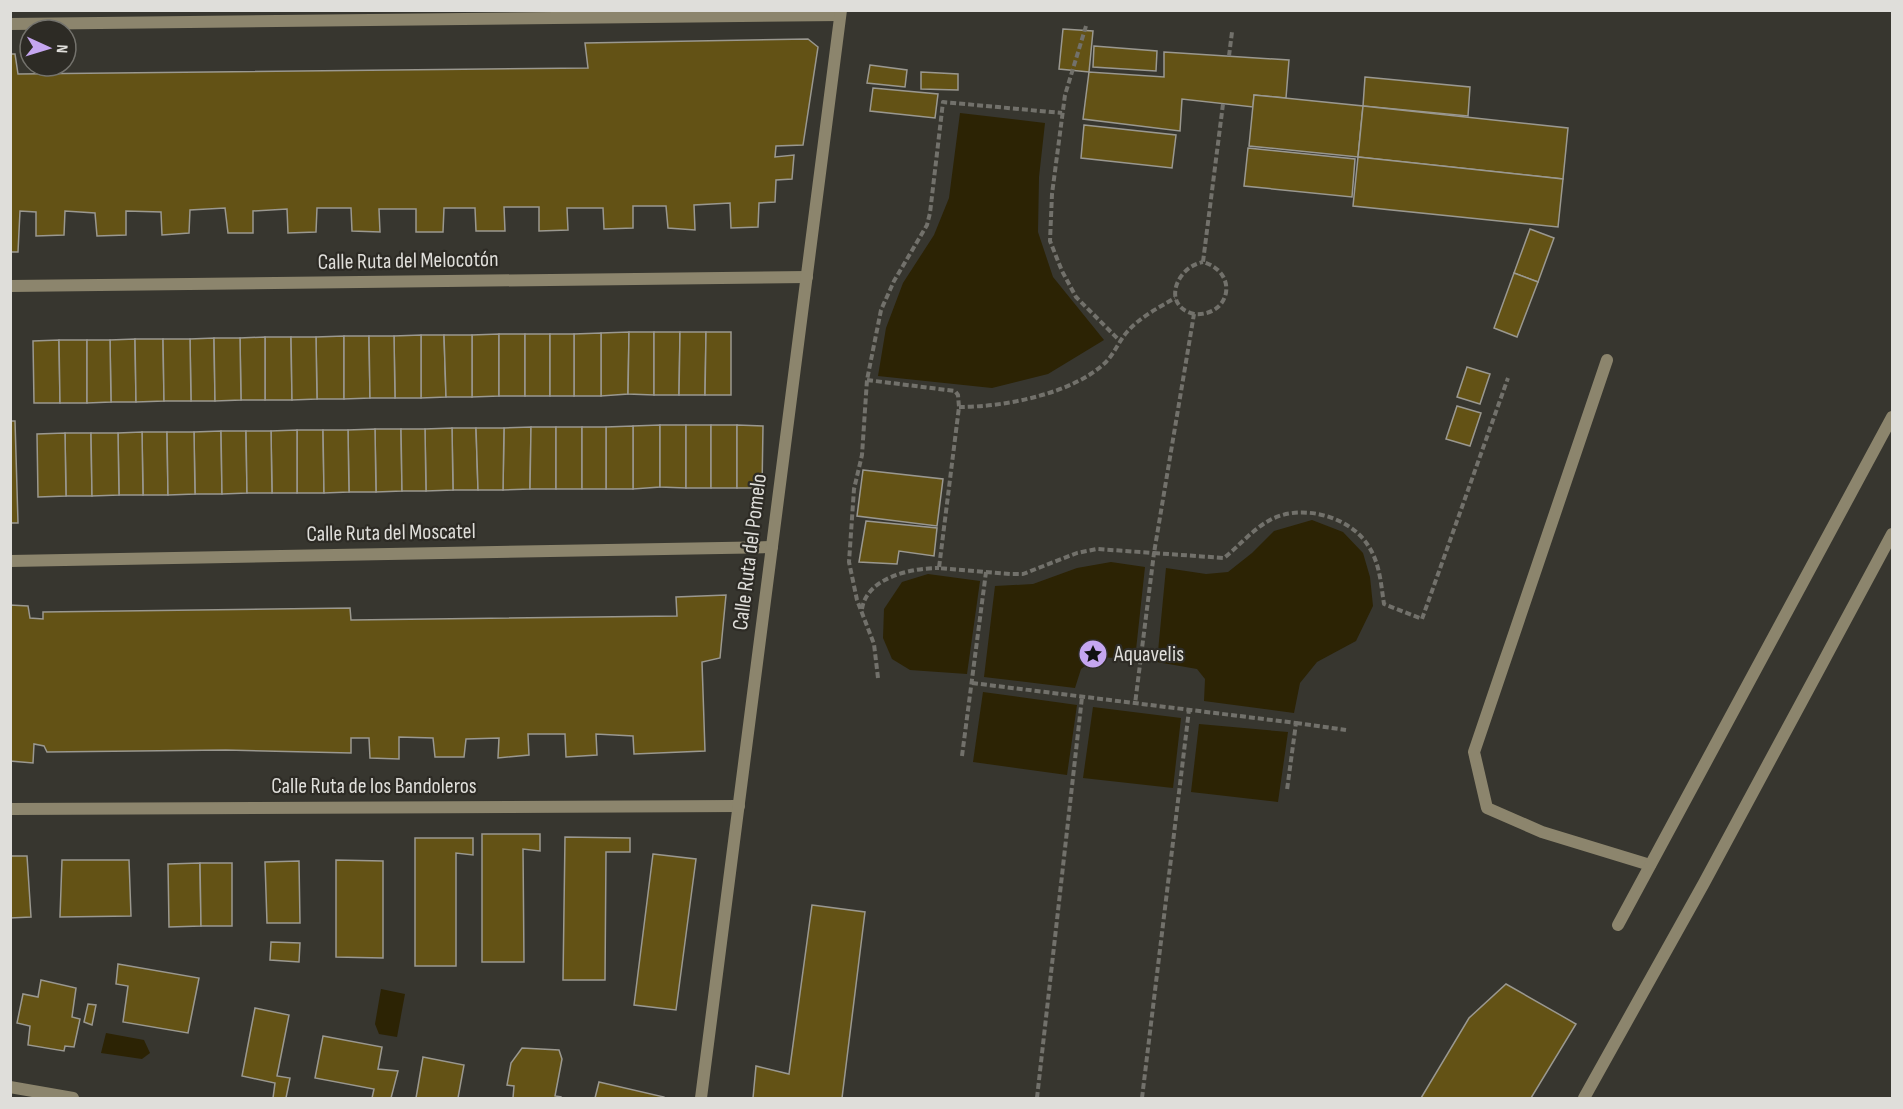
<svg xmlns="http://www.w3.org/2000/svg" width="1903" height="1109" font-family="'Sofia Sans Condensed',sans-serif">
<rect width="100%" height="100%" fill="#37362f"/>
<g fill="#2c2304">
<polygon points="960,113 1045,123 1039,177 1038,232 1053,277 1104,340 1048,374 992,388 878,376 886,328 903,283 934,235 949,198"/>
<polygon points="1312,520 1343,532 1363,553 1370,577 1373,606 1356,641 1317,662 1300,683 1294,713 1204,701 1205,679 1197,669 1157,662 1166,568 1206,574 1228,572 1252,553 1274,531"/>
<polygon points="1111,562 1145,567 1135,659 1097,657 1081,669 1075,688 984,677 995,586 1033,584 1077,568"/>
<polygon points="928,574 980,581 967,674 910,670 892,659 883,638 884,609 902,582"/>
<polygon points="983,692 1077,705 1067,775 973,762"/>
<polygon points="1093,707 1181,718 1173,788 1083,778"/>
<polygon points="1199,724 1288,732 1278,802 1191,792"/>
<polygon points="381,989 405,994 397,1037 379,1034 375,1024"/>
<polygon points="106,1033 144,1040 150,1053 142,1059 101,1053"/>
</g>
<g fill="#635215" stroke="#9a9890" stroke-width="1.5">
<polygon points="1063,29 1093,31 1089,72 1059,69"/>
<polygon points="808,39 818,47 803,145 776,146 775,157 794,155 792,179 776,180 775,202 759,203 758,227 731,228 730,203 694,205 695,230 668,228 666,206 633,206 633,228 604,229 603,208 567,208 568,230 539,231 539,207 504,207 505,231 476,231 475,208 444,208 443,232 416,232 416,209 379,209 380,232 352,231 351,208 317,208 316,232 288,233 287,209 253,211 253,233 228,233 225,208 190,210 189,233 162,235 161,212 126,211 126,235 97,236 95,213 65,211 64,235 36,236 36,212 20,211 18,252 10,252 10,54 15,54 18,74 588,68 585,43"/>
<polygon points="1094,46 1157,51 1156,71 1093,67"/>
<polygon points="1164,52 1289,60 1286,98 1254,95 1253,107 1182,99 1180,131 1083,119 1089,72 1164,77"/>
<polygon points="870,65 907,70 905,87 867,83"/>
<polygon points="921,72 958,74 958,90 921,89"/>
<polygon points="1365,77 1470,87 1468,116 1363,106"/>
<polygon points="873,88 938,94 935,118 870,111"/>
<polygon points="1254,95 1363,106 1358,157 1249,146"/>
<polygon points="1363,106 1568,128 1563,179 1358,157"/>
<polygon points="1084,125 1176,135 1172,168 1081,158"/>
<polygon points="1248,148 1355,159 1352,197 1244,186"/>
<polygon points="1358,157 1563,179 1558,227 1353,206"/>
<polygon points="1530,229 1554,238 1538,282 1514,273"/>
<polygon points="1514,273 1538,282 1517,337 1494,328"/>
<polygon points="629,332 628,394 601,396 601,333"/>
<polygon points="629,332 654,332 654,395 628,394"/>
<polygon points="654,332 680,332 679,395 654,395"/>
<polygon points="680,332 706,332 705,395 679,395"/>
<polygon points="706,332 731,332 731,395 705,395"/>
<polygon points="601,333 601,396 574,396 574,334"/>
<polygon points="499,334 499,396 472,397 472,335"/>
<rect x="499" y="334" width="26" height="62"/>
<rect x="525" y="334" width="25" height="62"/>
<rect x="550" y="334" width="24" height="62"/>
<polygon points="421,335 444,335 446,397 421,398"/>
<polygon points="421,335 421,398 395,398 394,336"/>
<polygon points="444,335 472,335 472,397 446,397"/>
<polygon points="344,336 344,399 317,399 316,337"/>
<polygon points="344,336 369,336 370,398 344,399"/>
<polygon points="369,336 394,336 395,398 370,398"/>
<polygon points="265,337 291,337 292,400 265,400"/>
<polygon points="265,337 265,400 241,400 240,338"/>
<polygon points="291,337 316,337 317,399 292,400"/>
<polygon points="214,338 215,401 191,401 190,339"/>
<polygon points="214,338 240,338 241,400 215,401"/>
<polygon points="135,339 136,402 111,402 110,340"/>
<polygon points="135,339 163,339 164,401 136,402"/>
<polygon points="163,339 190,339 191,401 164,401"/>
<polygon points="59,340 60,403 34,403 33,341"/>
<polygon points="59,340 87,340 87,403 60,403"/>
<polygon points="87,340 110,340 111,402 87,403"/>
<polygon points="1467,367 1490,374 1480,404 1457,397"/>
<polygon points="1457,406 1481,413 1470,446 1446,439"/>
<polygon points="10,421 15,421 18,523 10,523"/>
<polygon points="660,425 660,487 633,489 633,426"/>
<polygon points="660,425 686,425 686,488 660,487"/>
<rect x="686" y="425" width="25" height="63"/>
<rect x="711" y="425" width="26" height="63"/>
<polygon points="737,425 763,426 762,488 737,488"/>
<polygon points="633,426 633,489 606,489 606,427"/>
<polygon points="531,427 530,489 503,490 504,428"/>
<polygon points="531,427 556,427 556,489 530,489"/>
<rect x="556" y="427" width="26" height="62"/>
<rect x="582" y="427" width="24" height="62"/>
<polygon points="452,428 476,428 478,490 453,490"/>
<polygon points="452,428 453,490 426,491 425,429"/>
<polygon points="476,428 504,428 503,490 478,490"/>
<polygon points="375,429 401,429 402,491 376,492"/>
<polygon points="375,429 376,492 349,492 348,430"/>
<polygon points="401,429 425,429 426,491 402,491"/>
<polygon points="297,430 323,430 324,493 297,493"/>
<polygon points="297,430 297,493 272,493 271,431"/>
<polygon points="323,430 348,430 349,492 324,493"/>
<polygon points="221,431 222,494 195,494 194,432"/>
<polygon points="221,431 246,431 247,493 222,494"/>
<polygon points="246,431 271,431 272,493 247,493"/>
<polygon points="142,432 167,432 168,495 143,495"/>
<polygon points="142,432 143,495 119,495 118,433"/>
<polygon points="167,432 194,432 195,494 168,495"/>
<polygon points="65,433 91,433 92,496 66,496"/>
<polygon points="65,433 66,496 38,497 37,434"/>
<polygon points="91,433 118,433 119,495 92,496"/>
<polygon points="863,470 943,479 937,526 857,516"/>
<polygon points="866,521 937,528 934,556 899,551 897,564 859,562"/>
<polygon points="726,595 720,658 702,662 705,751 634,754 633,736 596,734 597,755 566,757 565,734 528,734 529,755 498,758 499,738 466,739 464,757 435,757 433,738 399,737 399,759 370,758 369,738 351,738 351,753 226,750 47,752 44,746 34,744 33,763 10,761 10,605 28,606 30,618 43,619 43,612 350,608 351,620 677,616 676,597"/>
<polygon points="482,834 540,834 540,851 523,849 524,962 482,962"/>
<polygon points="565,837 630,838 630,852 606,852 605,980 563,980"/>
<polygon points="415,838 473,838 473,855 456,853 456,966 415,966"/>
<polygon points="653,854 696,859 676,1010 634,1005"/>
<polygon points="10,856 27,856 31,917 10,918"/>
<polygon points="62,860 129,860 131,916 60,917"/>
<polygon points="336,860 383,861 383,958 336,957"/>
<polygon points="299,861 300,923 267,923 265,862"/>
<polygon points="200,863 201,926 169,927 168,864"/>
<polygon points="200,863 232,863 232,926 201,926"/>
<polygon points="812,905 865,912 842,1098 753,1098 756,1066 789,1074"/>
<polygon points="271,942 300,943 299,962 270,960"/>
<polygon points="118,964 199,978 188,1033 123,1022 128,986 116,984"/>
<polygon points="41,980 76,988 72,1017 80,1019 74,1047 65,1046 64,1051 28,1045 30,1026 17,1023 23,994 38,997"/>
<polygon points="1506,984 1576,1024 1531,1098 1421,1098 1469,1018"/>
<polygon points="88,1004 96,1005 92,1025 84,1022"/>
<polygon points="255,1008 289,1015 277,1076 290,1078 286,1098 273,1098 275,1083 242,1076"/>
<polygon points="323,1036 382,1047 378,1069 398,1071 391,1098 372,1098 374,1089 315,1078"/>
<polygon points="522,1048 559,1050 562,1059 555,1096 561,1097 561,1098 513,1098 514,1086 507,1085 511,1063"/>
<polygon points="423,1057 464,1065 458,1098 416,1098"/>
<polygon points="599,1082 664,1097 664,1098 595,1098"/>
</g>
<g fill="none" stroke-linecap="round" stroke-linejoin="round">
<g stroke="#72716b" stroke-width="4" stroke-dasharray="6 3" stroke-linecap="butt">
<polyline points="1086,26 1065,95 1052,194 1050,241 1062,271 1076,297 1120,341"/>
<polyline points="1229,56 1232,32"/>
<path d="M1223,104L1203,262C1240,273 1230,317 1194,314L1154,553L1224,558C1239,546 1253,529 1270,520C1301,503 1351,516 1369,547C1380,564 1381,585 1384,604L1422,619L1508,378"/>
<path d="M1194,314C1161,306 1176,267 1203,262"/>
<polyline points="867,380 955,391 958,395 959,407 939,568 1010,574 1023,574 1077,553 1097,549 1154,553 1135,704"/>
<path d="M959,407C1004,407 1073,394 1106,362C1114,354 1119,341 1127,332C1140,317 1158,308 1175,298"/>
<path d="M862,609C867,577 912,568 939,568"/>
<polyline points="878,678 874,644 857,600 849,562 854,489 862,455 867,380 881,310 894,281 927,225 930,213 943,102 1062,113"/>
<polyline points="972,683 1296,723 1287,790"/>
<polyline points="1296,723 1346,730"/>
<polyline points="962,756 986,572"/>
<polyline points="1037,1098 1082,697"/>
<polyline points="1142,1098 1189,710"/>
</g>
<g stroke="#8c856d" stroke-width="12">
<polyline points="1607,360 1474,752 1487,808 1542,832 1650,865"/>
<polyline points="1618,925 1892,417"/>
</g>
<g stroke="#8c856d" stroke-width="12">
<polyline points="10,24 840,15"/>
<polyline points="10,286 807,277"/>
<polyline points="10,561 772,547"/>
<polyline points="10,809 739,806"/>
<polyline points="10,1087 73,1098"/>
<polyline points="701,1098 841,10"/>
<polyline points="1584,1098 1704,883 1892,534"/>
</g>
</g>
<defs>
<g id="sight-disc" transform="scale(1.5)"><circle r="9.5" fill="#c5a6f0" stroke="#2d2b25"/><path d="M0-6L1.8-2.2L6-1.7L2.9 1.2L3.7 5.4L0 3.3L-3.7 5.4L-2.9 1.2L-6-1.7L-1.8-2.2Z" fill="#111"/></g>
</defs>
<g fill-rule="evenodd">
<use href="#sight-disc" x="1093" y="654"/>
</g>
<g text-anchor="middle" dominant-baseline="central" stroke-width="4.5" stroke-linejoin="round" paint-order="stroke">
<g font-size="22" fill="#dfdeda" stroke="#2d2b25">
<text transform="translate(408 261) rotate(-1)">Calle Ruta del Melocotón</text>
<text transform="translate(391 533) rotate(-1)">Calle Ruta del Moscatel</text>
<text transform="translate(750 552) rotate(-83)">Calle Ruta del Pomelo</text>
<text x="374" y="786">Calle Ruta de los Bandoleros</text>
</g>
<g font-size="22" fill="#dfdeda" stroke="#2d2b25" text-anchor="start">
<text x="1114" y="654">Aquavelis</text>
</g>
</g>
<rect width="1903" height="1109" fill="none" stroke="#dfdeda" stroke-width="24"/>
<g transform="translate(48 48) rotate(94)"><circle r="28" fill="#2d2b25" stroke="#74736d" stroke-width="1.5"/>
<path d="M0-4.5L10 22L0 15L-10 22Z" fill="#c5a6f0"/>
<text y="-9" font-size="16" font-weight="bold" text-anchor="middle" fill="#dfdeda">N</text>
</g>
</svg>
